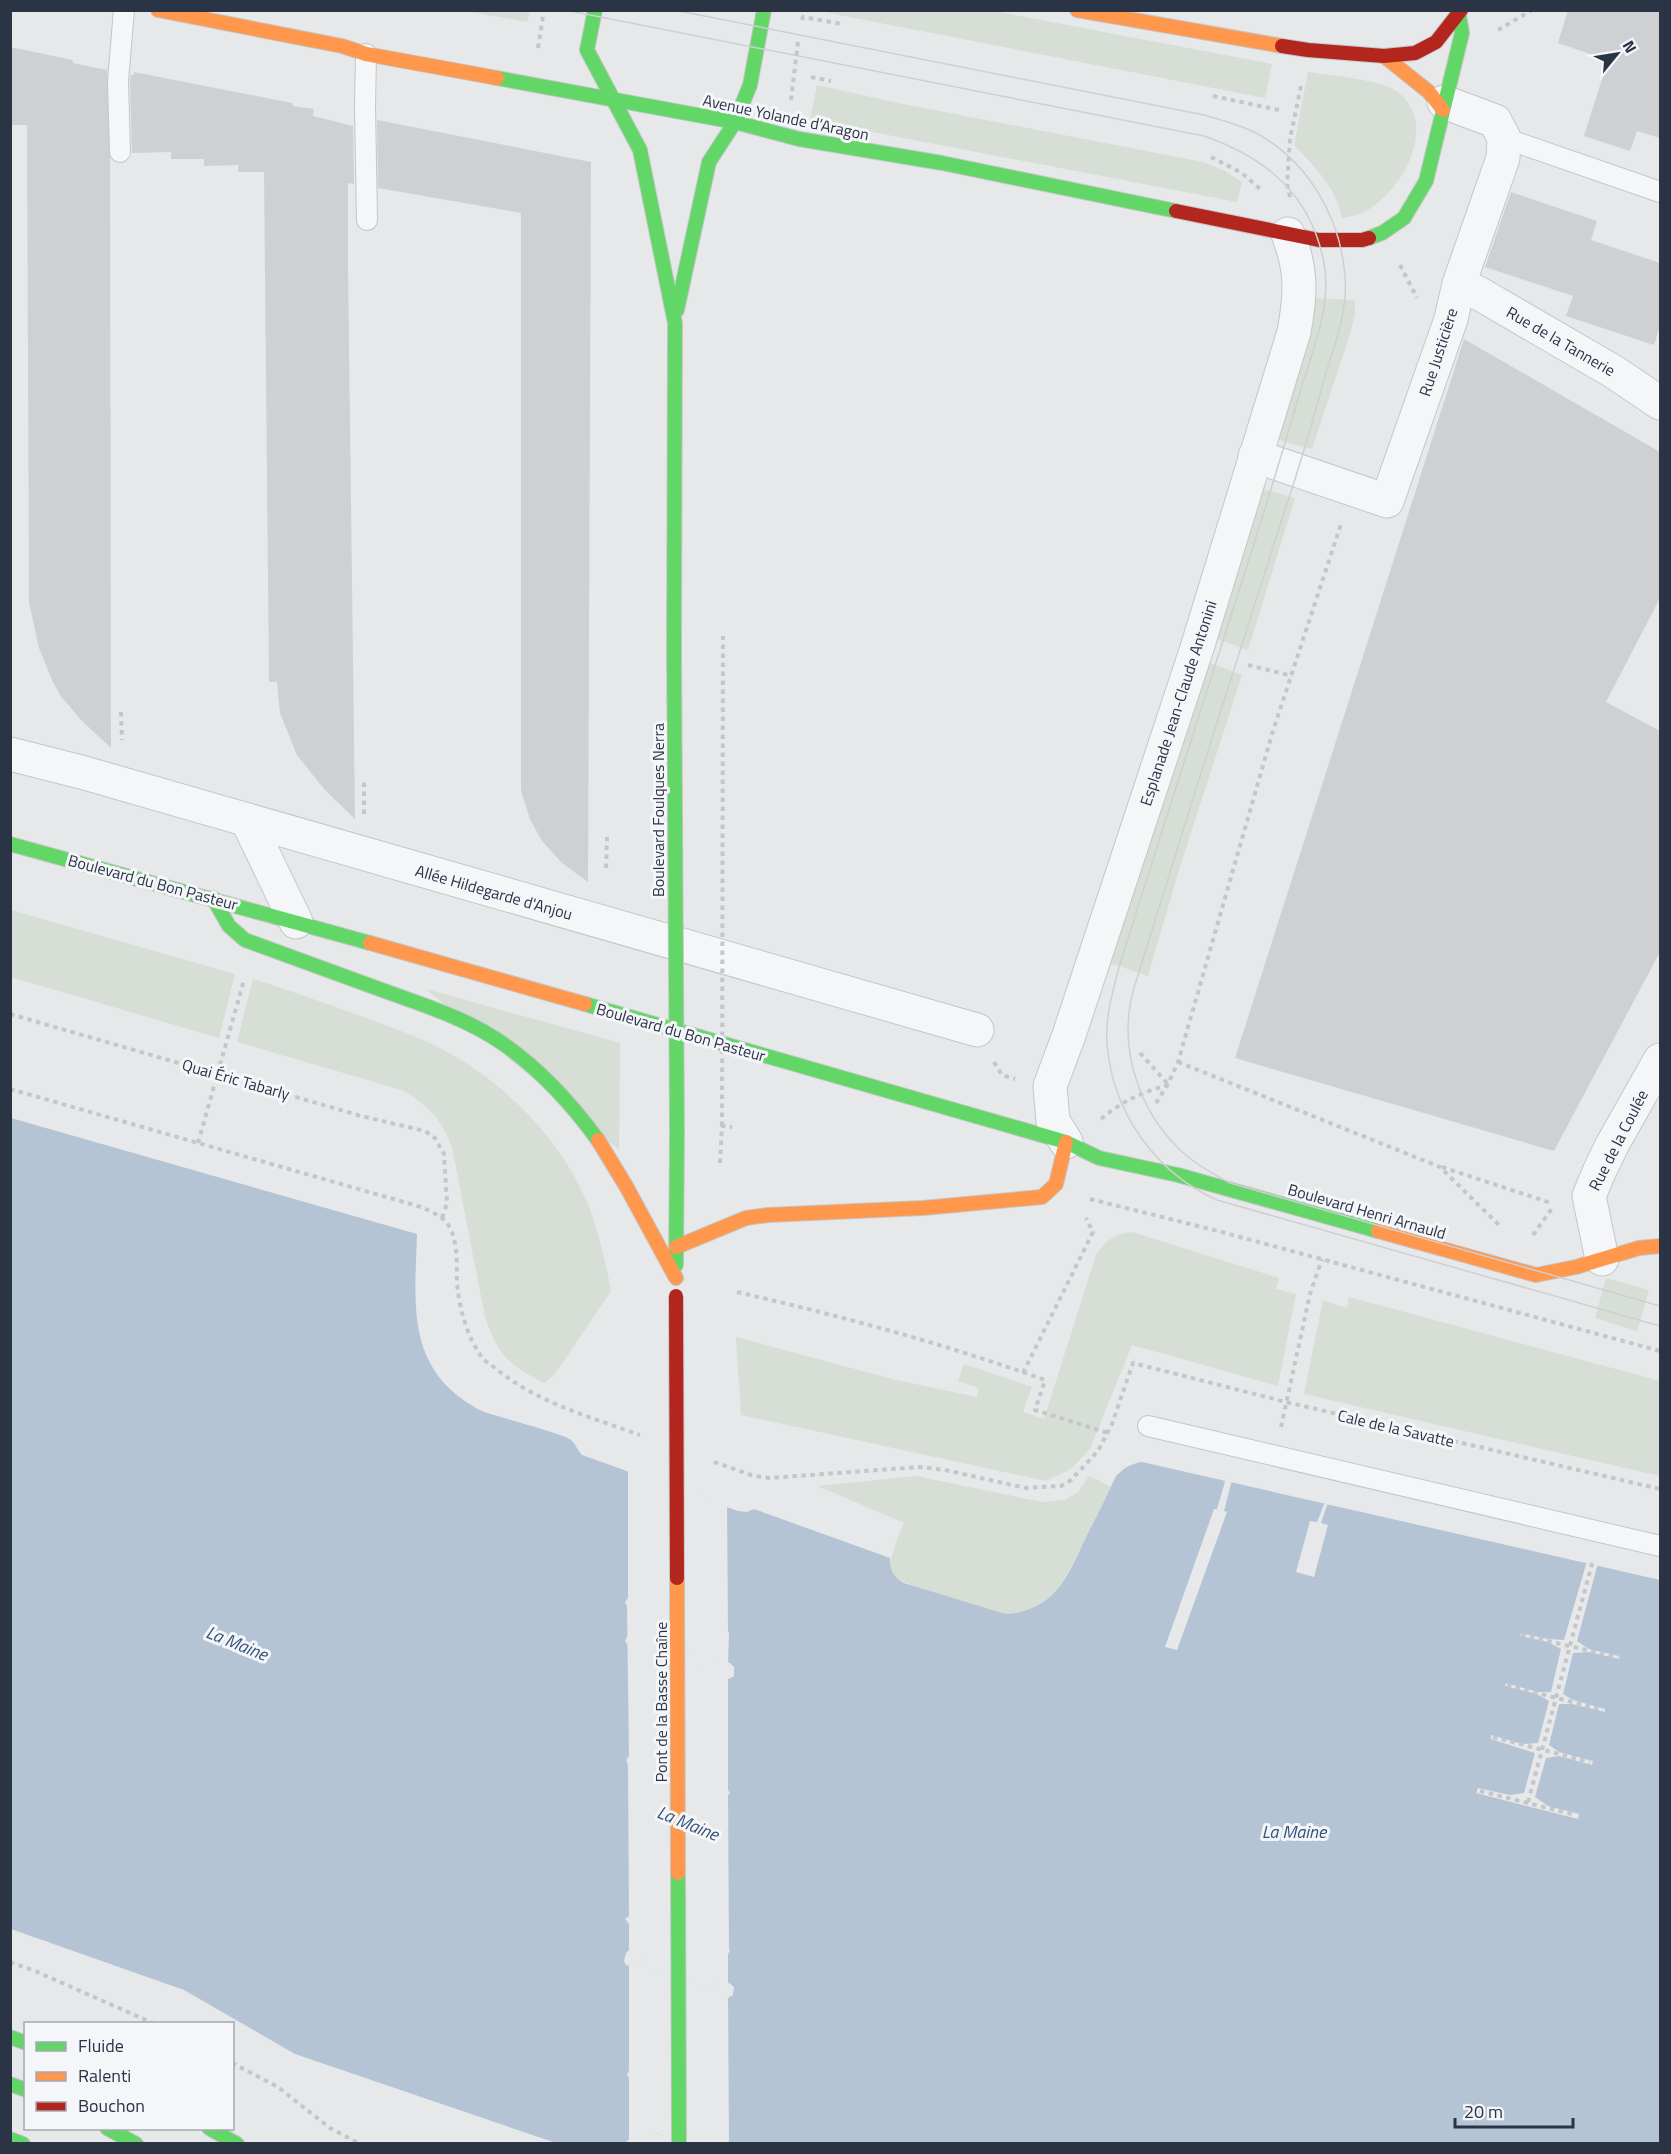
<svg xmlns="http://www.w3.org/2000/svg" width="1671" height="2154" font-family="'Titillium Web',sans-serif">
<rect width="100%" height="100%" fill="#e6e8ea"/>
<g fill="#d6ded6">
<polygon points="829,10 994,11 1272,64 1265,98 829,13"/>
<polygon points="465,11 530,10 530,11 527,22"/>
<path d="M1308,72C1327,75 1379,80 1393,89C1440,118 1407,184 1372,207C1362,214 1353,216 1342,218C1337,188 1314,166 1294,145Z"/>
<polygon points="817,85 893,102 1203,162 1223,170 1242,182 1237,202 810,120"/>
<polygon points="1313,298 1355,300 1355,314 1350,334 1312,449 1275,439"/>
<polygon points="1260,488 1295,498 1248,650 1212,637"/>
<polygon points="1205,661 1242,675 1178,873 1148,976 1107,962"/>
<polygon points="11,910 235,974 219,1038 11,977"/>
<path d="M253,979C294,992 336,1007 377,1022C404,1032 431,1042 456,1057C514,1091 567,1148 591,1212C600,1238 606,1264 611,1291L555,1374L544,1383C507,1363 499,1357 485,1317L452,1147C440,1117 429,1106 402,1090L237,1042Z"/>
<polygon points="426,989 620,1043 619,1150"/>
<path d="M1132,1232L1279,1278L1276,1289L1296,1294L1278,1386L1132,1345L1090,1449L1071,1469L1046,1481L741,1415L736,1337L896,1380L977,1397L979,1388L958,1381L964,1364L1032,1387L1023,1412L1044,1419L1096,1255C1108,1239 1112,1235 1132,1232Z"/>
<polygon points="1606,1278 1649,1290 1637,1331 1595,1318"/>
<polygon points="1349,1297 1660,1381 1660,1476 1304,1394 1323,1300 1347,1308"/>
<path d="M916,1476L1042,1502L1064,1500L1078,1492L1089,1476L1111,1487C1100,1508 1090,1528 1080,1549C1070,1567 1064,1585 1048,1599C1039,1607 1023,1615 1010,1615C998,1615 899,1584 893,1575C885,1563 899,1536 904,1523L818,1486Z"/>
</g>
<path fill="#b4c4d5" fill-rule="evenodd" d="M11,1118L417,1234C415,1303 405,1368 476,1408C486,1414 499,1416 511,1420C521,1423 565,1435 571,1440C575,1443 578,1451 582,1455L738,1511L747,1512L754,1509L890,1558C890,1571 893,1576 904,1583L1002,1613C1010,1615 1016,1613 1024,1611C1061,1601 1072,1565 1087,1535C1097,1515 1107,1496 1116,1476C1124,1468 1130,1464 1142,1462L1660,1580V2143L697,2144L643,2130L624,2143H556L295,2054L184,1990L11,1929ZM630,1630L730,1663L734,1667V1676L729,1679L628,1645L625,1641ZM629,1950L729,1983L734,1987L733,1995L728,1998L626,1965L624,1961L626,1953Z"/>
<g fill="#e6e8ea">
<polygon points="628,1468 727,1503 728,1631 729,1633 728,1665 631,1634 628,1641 728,1675 728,1790 730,1793 728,1795 729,1949 730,1951 728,1954 728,1986 630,1953 629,1954 629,1924 625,1919 629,1916 628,1765 626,1760 629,1756 627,1606 625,1602 628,1598"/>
<polygon points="1226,1478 1232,1480 1224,1511 1227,1512 1177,1650 1165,1647 1214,1509 1217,1509"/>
<polygon points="1325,1502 1328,1502 1321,1523 1328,1525 1314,1577 1296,1572 1310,1521 1317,1522"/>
<polygon points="1587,1561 1598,1563 1577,1641 1589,1649 1619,1656 1619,1659 1589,1652 1573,1653 1563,1694 1573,1700 1605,1709 1605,1712 1572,1704 1559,1704 1549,1745 1559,1752 1593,1761 1592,1765 1559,1756 1546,1758 1535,1797 1548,1806 1579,1814 1578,1819 1476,1793 1478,1788 1510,1795 1524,1793 1535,1753 1491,1739 1491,1735 1522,1744 1538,1743 1549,1701 1537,1694 1505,1686 1506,1683 1538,1692 1551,1692 1561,1649 1548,1642 1520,1636 1521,1633 1548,1639 1564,1640"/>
<polygon points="629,1962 728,1995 729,2143 687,2144 656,2133 644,2133 629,2142 629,2078 627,2074 629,2071"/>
</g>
<g fill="#ced0d3">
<polygon points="1568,10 1660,10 1660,138 1637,131 1630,151 1584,136 1608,60 1558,43"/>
<polygon points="10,47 73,60 73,63 107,70 110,158 111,748 81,720 60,695 52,680 39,648 29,602 27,125 10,125"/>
<polygon points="134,72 292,103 293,106 314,109 313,116 353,126 354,184 348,183 348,267 355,819 324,789 297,755 280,713 277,682 269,682 264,172 238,172 238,165 204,166 204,159 171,159 171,152 132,153 130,81 131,75 134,75"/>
<polygon points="377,120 591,162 588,882 562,863 542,841 530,819 521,791 521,213 378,188"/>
<polygon points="1511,192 1597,221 1591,240 1660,263 1660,326 1654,345 1566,316 1573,296 1485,267"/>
<polygon points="1464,339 1660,452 1660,598 1606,702 1660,731 1660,952 1554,1151 1235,1058"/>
</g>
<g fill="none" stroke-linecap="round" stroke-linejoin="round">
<g stroke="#c4c6c8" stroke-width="22">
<g id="lane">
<polyline points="366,54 365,107 367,220"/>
<polyline points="1504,138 1660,192"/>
<polyline points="120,152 118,81 124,10"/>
<polyline points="1148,1426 1660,1546"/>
</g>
</g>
<g stroke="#c4c6c8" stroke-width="35">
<g id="street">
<polyline points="1459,284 1480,294 1614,372 1660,403"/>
<polyline points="1255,456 1387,501 1451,319 1459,284 1503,158 1504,138 1495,121 1444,102"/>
<polyline points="10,754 81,772 977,1030"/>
<polyline points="247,820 296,922"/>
<path d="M1066,1142L1053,1121L1050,1086L1069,1035L1197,648L1294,332C1301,294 1302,270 1288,234"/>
<polyline points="1602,1259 1589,1196 1599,1172 1612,1145 1660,1060"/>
</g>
</g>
<g stroke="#c4c6c8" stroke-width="16">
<g id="fast">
<polyline points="595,10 587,50 640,150 675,323 674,647"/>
<polyline points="497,78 735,122 799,139 942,163 1176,211"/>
<polyline points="1369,238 1382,233 1404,218 1426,181 1462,33 1459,15"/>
<polyline points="677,310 709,162 735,122 750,85 764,10"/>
<polyline points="10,844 370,943"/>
<path d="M213,898L229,926L245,940C291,957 336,973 382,990C423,1005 466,1018 502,1043C540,1069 571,1103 598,1140"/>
<polyline points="585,1004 1066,1142 1099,1158 1178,1175 1378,1231"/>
<polyline points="676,1265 677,1132"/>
<polyline points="678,1873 679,2144"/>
<polyline points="10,2037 26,2043"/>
<polyline points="10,2084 26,2090"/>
<polyline points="107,2128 136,2144"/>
<polyline points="209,2128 237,2144"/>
<polyline points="10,2139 23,2144"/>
</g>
</g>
<g stroke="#c4c6c8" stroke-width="16">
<g id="slow">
<polyline points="158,10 342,46 366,54 497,78"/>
<polyline points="1077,10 1282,46"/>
<polyline points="1384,56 1429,92 1443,110"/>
<polyline points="370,943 585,1004"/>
<polyline points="598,1140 626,1186 676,1278"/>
<polyline points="1378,1231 1536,1275 1576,1267 1639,1248 1660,1246"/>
<polyline points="676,1247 746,1218 768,1215 923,1208 1042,1197 1056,1184 1066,1142"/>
</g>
</g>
<g stroke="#c4c6c8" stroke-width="16">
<g id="jam">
<polyline points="1282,46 1308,50 1384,56 1415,53 1436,42 1461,10"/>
<polyline points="1176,211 1319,240 1362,240 1369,238"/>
</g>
</g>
<g stroke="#c5c6ca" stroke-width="4" stroke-dasharray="4.5 4.5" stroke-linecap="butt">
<polyline points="802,20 803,17 842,24"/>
<polyline points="1498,30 1532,10"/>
<polyline points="538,48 543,16"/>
<polyline points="811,77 831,81"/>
<polyline points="1213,96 1279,110"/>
<polyline points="791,100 798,42"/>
<polyline points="1211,157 1242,173 1260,189"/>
<polyline points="1290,197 1287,185 1290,139 1301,86"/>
<polyline points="1400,265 1417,298"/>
<polyline points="1248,665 1292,676"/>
<polyline points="121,712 122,740"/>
<polyline points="364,814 364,779"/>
<polyline points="606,868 607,837"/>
<polyline points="10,1014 361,1116 425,1131 435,1138 444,1154 447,1203 442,1218"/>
<polyline points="1140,1053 1168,1084"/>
<polyline points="994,1062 1002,1075 1015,1079"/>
<polyline points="1178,1062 1440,1167 1499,1225"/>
<path d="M10,1089L421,1207C432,1212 445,1217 450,1228C460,1248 455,1271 458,1292C461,1313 468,1338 481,1356C484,1361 490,1364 495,1368C536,1402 590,1417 640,1435"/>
<polyline points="1156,1103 1168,1084 1178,1062 1272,734 1341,524"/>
<path d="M1101,1119C1123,1101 1140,1093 1168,1085"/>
<polyline points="198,1143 244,980"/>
<polyline points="720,1163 722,1126 732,1127"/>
<polyline points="1442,1167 1551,1203"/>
<polyline points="1090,1199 1218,1231 1660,1351"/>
<polyline points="1533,1235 1553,1207"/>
<path d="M737,1292C841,1316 945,1344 1045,1380L1035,1410L1108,1433"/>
<polyline points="1023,1373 1093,1232 1086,1218"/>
<polyline points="1281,1427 1310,1294 1322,1259"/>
<polyline points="714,1462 754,1476 769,1478 920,1467 945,1470 1026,1488 1061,1486 1071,1480 1098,1451 1112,1424 1133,1363 1286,1402 1660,1489"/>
<polyline points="1521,1635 1618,1657"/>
<polyline points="1507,1685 1603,1710"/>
<polyline points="1493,1737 1590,1762"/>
<polyline points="1480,1791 1576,1815"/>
<polyline points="1528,1802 1593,1560"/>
<polyline points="10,1962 35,1971 155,2024"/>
<polyline points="232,2063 278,2087 330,2128 360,2144"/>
</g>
<use href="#lane" stroke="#f5f6f7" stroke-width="20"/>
<use href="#street" stroke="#f5f6f7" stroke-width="33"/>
<use href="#fast" stroke="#63d668" stroke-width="14"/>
<use href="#slow" stroke="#ff974d" stroke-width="14"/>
<use href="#jam" stroke="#b3261e" stroke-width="14"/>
<g stroke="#cecfd2" stroke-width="1.5">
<path d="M565,10L1204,136C1267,158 1311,195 1324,263C1332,305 1313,349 1301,389C1286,441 1270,492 1254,544C1208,684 1164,826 1119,967C1113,991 1105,1017 1107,1043C1112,1111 1154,1172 1217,1200L1660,1326"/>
<path d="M674,10L1204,115C1221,120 1238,124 1254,132C1308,160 1341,218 1345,277C1348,310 1335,344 1325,376C1312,424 1298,472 1282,519C1233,670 1185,823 1138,975C1135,985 1131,996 1130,1006C1121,1061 1145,1121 1187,1156C1200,1167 1215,1175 1230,1183L1660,1306"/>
</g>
<g stroke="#c4c6c8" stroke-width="16" stroke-linecap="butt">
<polyline id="fast-bridge" points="674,647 677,1132"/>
</g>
<g stroke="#c4c6c8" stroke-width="16" stroke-linecap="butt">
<polyline id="slow-bridge" points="677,1578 678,1873"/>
</g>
<g stroke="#c4c6c8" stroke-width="16" stroke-linecap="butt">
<polyline id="jam-bridge" points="676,1296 677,1578"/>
</g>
<polyline stroke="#c5c6ca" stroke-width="4" stroke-dasharray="4.5 4.5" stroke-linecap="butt" points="722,1126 723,636"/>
<use href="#fast-bridge" stroke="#63d668" stroke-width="14"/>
<use href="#slow-bridge" stroke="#ff974d" stroke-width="14"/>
<use href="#jam-bridge" stroke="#b3261e" stroke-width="14"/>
</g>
<g text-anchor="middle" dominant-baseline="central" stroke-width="6" stroke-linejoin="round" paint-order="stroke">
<g font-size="16" fill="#2b3445" stroke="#f4f6f9">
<text transform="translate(786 117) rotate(12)">Avenue Yolande d’Aragon</text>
<text transform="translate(1561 341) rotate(30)">Rue de la Tannerie</text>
<text transform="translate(1438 352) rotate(-72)">Rue Justicière</text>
<text transform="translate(1178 703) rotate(-72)">Esplanade Jean-Claude Antonini</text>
<text transform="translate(658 810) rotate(-90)">Boulevard Foulques Nerra</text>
<text transform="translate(153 882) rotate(15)">Boulevard du Bon Pasteur</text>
<text transform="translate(494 892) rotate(16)">Allée Hildegarde d'Anjou</text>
<text transform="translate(681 1032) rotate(16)">Boulevard du Bon Pasteur</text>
<text transform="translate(236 1079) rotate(16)">Quai Éric Tabarly</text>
<text transform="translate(1618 1140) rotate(-63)">Rue de la Coulée</text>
<text transform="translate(1367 1211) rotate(16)">Boulevard Henri Arnauld</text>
<text transform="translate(1396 1428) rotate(13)">Cale de la Savatte</text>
<text transform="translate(661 1702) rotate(-90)">Pont de la Basse Chaîne</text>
</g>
<g font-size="18" font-style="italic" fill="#34527a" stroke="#f4f6f9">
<text transform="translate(237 1643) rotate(22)">La Maine</text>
<text transform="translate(688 1823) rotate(22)">La Maine</text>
<text x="1294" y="1831">La Maine</text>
</g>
</g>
<rect width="1671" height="2154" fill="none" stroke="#2b3445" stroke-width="24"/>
<rect x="24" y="2022" width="210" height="108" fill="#f4f6f9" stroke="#a4a8b1" stroke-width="1.5"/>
<rect x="36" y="2042" width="30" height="9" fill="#63d668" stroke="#a4a8b1" stroke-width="1.5"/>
<text x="78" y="2052" font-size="18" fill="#2b3445">Fluide</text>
<rect x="36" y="2072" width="30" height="9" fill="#ff974d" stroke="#a4a8b1" stroke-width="1.5"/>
<text x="78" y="2082" font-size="18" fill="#2b3445">Ralenti</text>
<rect x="36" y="2102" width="30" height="9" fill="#b3261e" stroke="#a4a8b1" stroke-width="1.5"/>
<text x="78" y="2112" font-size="18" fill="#2b3445">Bouchon</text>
<g transform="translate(1617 54) rotate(60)" stroke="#f4f6f9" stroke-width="4.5" paint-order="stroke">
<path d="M0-4.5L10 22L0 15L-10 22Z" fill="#2b3445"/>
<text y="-9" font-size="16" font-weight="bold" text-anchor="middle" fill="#2b3445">N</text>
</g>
<path d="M1455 2118v9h118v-9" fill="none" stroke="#2b3445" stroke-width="3"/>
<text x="1464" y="2118" font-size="18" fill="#2b3445" stroke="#f4f6f9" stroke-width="4.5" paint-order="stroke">20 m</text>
</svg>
